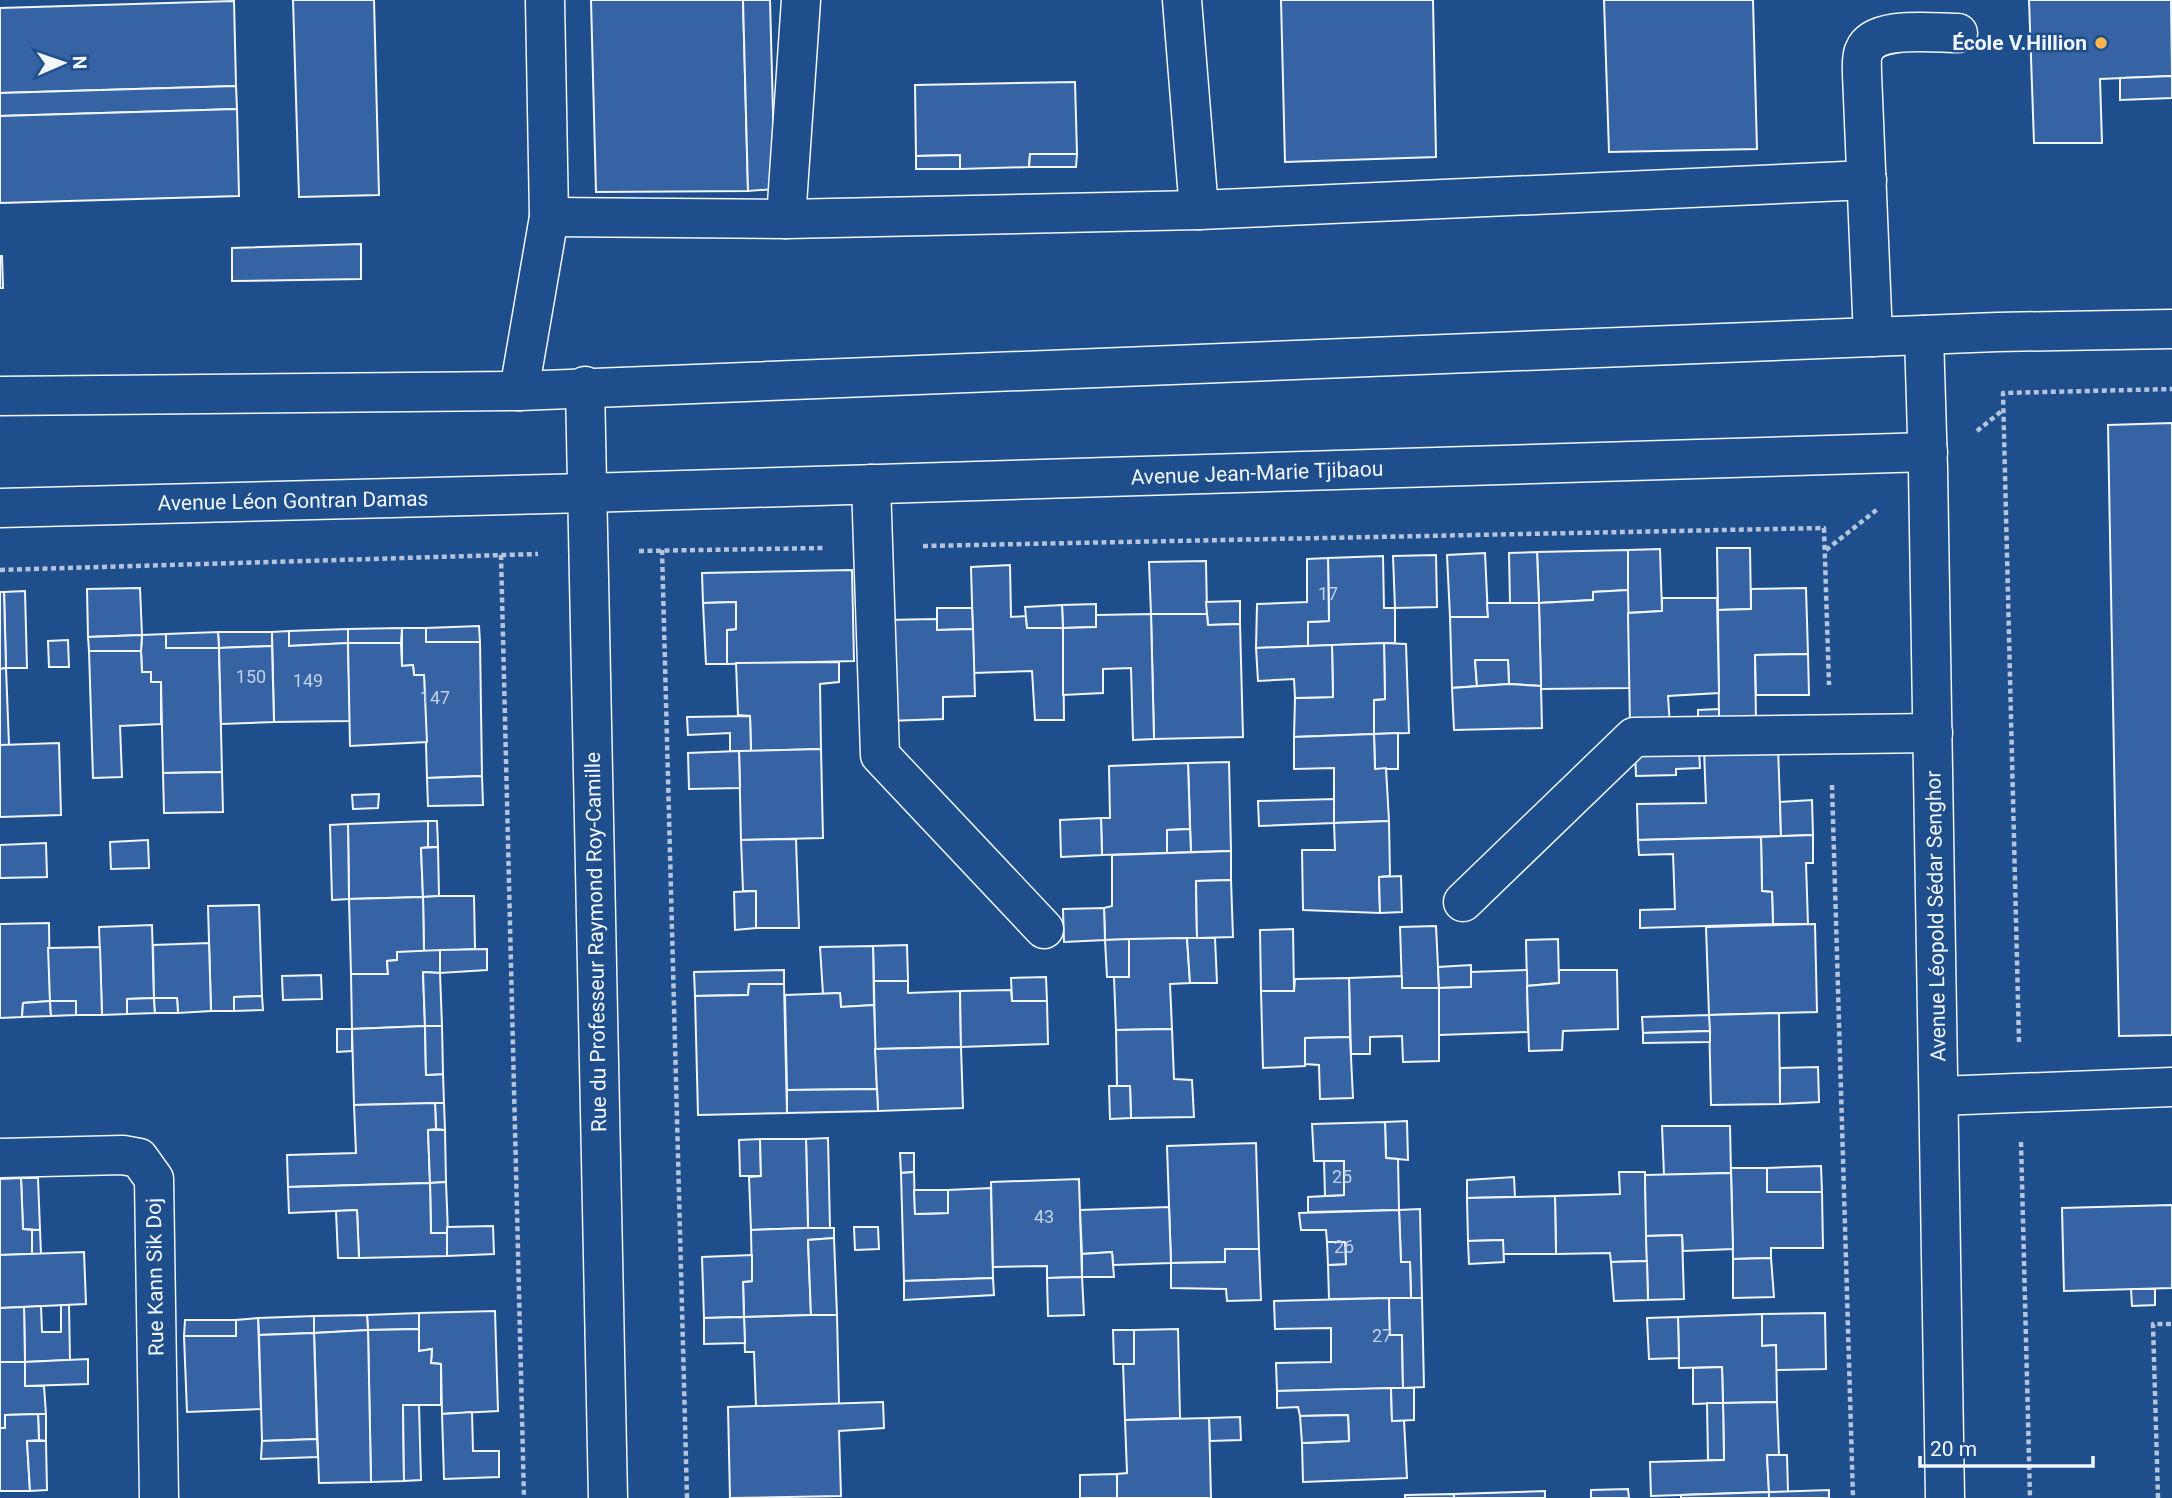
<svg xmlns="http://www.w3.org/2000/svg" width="2172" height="1498" font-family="Roboto,sans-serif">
<rect width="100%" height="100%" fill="#1f4e8c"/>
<g fill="#3563a3" stroke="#f2f6ff" stroke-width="2">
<polygon points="293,0 374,0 379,195 299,197"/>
<polygon points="591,0 743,0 748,191 596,192"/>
<polygon points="743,0 770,0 775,189 748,191"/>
<polygon points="1281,0 1433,0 1436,157 1285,162"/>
<polygon points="1604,0 1753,0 1757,149 1609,152"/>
<polygon points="2029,0 2171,0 2172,76 2100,79 2102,143 2034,143"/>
<polygon points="234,1 236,86 0,93 0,8"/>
<polygon points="2172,76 2172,98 2120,100 2120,78"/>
<polygon points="1075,82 1077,154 1030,154 1029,167 960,169 960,155 916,156 915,85"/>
<polygon points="236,86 237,109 0,116 0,93"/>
<polygon points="237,109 239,196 0,203 0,116"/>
<polygon points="1030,154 1077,154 1076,167 1029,167"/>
<polygon points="960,155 960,169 916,169 916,156"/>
<polygon points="361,244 361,279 232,281 232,248"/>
<polygon points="0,256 2,256 3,288 0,288"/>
<polygon points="2172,423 2172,1035 2119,1036 2108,425"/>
<polygon points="1717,548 1750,548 1751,609 1718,610"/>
<polygon points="1660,549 1662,611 1628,613 1628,550"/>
<polygon points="1628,550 1628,590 1593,592 1593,600 1539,603 1537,552"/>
<polygon points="1537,552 1539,603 1510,603 1509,553"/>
<polygon points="1485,553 1488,617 1450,617 1447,555"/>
<polygon points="1436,555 1437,607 1395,608 1393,556"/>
<polygon points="1383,556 1384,608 1395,608 1395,643 1308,646 1308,622 1329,621 1328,558"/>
<polygon points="1328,558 1329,621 1308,622 1308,646 1256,648 1257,604 1307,602 1307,559"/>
<polygon points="1206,561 1207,614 1151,614 1149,562"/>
<polygon points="1010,565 1011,617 1026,616 1027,628 1063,628 1064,720 1035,720 1032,671 974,673 971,567"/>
<polygon points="852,570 854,661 727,664 727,630 736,629 736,602 703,603 702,573"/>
<polygon points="140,588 142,635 88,637 87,589"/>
<polygon points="1806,588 1808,654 1755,655 1756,723 1719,724 1718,610 1751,609 1751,589"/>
<polygon points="1628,590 1630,688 1541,689 1539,603 1593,600 1593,592"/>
<polygon points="25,591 27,668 6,668 4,592"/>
<polygon points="0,592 4,592 6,668 0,669"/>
<polygon points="1662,598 1717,598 1719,693 1668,696 1670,726 1630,726 1628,613 1662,611"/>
<polygon points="1240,601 1240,624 1208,625 1206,602"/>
<polygon points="736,602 736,629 727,630 727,664 706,664 703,603"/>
<polygon points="1487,603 1539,603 1541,686 1509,684 1508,660 1475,660 1477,686 1452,688 1450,617 1488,617"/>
<polygon points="1096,604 1096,627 1063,628 1062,605"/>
<polygon points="1062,605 1063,628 1027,628 1025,607"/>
<polygon points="937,608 972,608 973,629 937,630"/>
<polygon points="1151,614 1207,614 1208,625 1240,624 1243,737 1154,739"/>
<polygon points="1151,614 1154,739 1133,740 1131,668 1103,669 1103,693 1063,695 1063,628 1096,627 1096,615"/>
<polygon points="937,619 937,630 973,629 975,696 943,697 943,719 888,721 884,620"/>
<polygon points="479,626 480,642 426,642 426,628"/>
<polygon points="402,628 426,628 426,642 480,642 482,776 427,778 424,675 414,675 413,665 402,666"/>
<polygon points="402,628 401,643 348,643 348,629"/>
<polygon points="348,629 348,643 289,646 289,631"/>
<polygon points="289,631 289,646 348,643 350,721 274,722 272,632"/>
<polygon points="218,632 272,632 272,646 219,648"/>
<polygon points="218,632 219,648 166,648 166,634"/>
<polygon points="166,634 166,648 219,648 222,772 163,773 161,682 151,682 151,672 142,672 141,651 142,635"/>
<polygon points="142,635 141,651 89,651 88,637"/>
<polygon points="68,640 69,667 49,667 48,641"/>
<polygon points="348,643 401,643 402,666 413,665 414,675 424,675 427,742 350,746"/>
<polygon points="1384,643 1406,644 1409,733 1374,734 1374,700 1385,699"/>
<polygon points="1384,643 1385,699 1374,700 1374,734 1294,737 1295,698 1333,697 1332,645"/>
<polygon points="1332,645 1333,697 1295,698 1294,679 1258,681 1256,648"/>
<polygon points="272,646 274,722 221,724 219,648"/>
<polygon points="89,651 141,651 142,672 151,672 151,682 161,682 161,724 120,726 122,777 93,778"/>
<polygon points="1808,654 1809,695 1756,695 1755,655"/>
<polygon points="1475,660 1508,660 1509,684 1477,686"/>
<polygon points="839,662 839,682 820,684 821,749 751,751 750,716 738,715 736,663"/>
<polygon points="6,668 9,745 0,745 0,669"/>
<polygon points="1509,684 1541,686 1542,728 1454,730 1452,688"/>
<polygon points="1719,709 1719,724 1698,725 1698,710"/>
<polygon points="750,716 751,751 730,751 730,733 688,735 687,717"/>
<polygon points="1398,733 1398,769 1375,769 1374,734"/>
<polygon points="1374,734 1375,769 1386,768 1389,821 1334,823 1334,768 1294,769 1294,737"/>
<polygon points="59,743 61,815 0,817 0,745"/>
<polygon points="1778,746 1781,836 1638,840 1637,804 1706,803 1704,749"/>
<polygon points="821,749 823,838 741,840 739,751"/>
<polygon points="1699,749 1700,768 1676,769 1676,775 1636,776 1635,751"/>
<polygon points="739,751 740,788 689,789 688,753"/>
<polygon points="1229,762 1231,851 1191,852 1188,763"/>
<polygon points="1188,763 1190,829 1167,830 1167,853 1102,855 1101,818 1110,818 1109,766"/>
<polygon points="222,772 223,812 164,813 163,773"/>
<polygon points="482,776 483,805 428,806 427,778"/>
<polygon points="379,794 378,808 353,809 352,795"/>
<polygon points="1334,799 1334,823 1259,826 1258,801"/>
<polygon points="1812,800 1813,835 1781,836 1780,802"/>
<polygon points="1101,818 1102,855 1061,857 1060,820"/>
<polygon points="428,821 437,821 438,847 428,847"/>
<polygon points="428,821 428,847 421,848 423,897 349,899 348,824"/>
<polygon points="1389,821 1390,876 1379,877 1380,913 1303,910 1302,850 1335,850 1334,823"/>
<polygon points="348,824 349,899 332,900 330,825"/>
<polygon points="1190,829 1191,852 1167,853 1167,830"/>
<polygon points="1813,835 1813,863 1806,863 1808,924 1773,924 1772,892 1762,891 1761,837"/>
<polygon points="1761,837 1762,891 1772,892 1773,924 1640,928 1640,910 1675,909 1673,854 1639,855 1638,840"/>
<polygon points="796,839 799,928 756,928 756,891 743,891 741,840"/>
<polygon points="148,840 149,868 111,869 110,842"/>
<polygon points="46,843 47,877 0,878 0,845"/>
<polygon points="438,847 439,896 423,897 421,848"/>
<polygon points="1231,851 1231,880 1196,881 1197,938 1105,940 1104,908 1112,906 1112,855"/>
<polygon points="1401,876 1402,912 1380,913 1379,877"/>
<polygon points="1231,880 1233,937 1197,938 1196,881"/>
<polygon points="756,891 756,928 735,930 734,892"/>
<polygon points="439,896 474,896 475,949 424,952 423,897"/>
<polygon points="423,897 424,952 397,952 397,960 387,961 388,974 351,974 349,899"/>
<polygon points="259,905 262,996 234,997 234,1011 211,1011 208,906"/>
<polygon points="1104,908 1105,940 1064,942 1063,909"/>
<polygon points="49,923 50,1001 23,1003 22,1017 0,1018 0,924"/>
<polygon points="1815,924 1817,1012 1709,1015 1706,927"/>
<polygon points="152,925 154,998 127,999 127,1014 102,1015 99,927"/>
<polygon points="1436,926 1439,988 1402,988 1400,927"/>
<polygon points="1293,929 1294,991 1261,991 1260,930"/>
<polygon points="1187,938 1190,983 1170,984 1172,1029 1116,1030 1114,977 1129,977 1129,939"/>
<polygon points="1187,938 1215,938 1217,983 1190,983"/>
<polygon points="1129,939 1129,977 1107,977 1105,940"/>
<polygon points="1558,939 1559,983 1527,986 1526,940"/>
<polygon points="209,943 211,1011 178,1013 177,998 154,998 153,945"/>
<polygon points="907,945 908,981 874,981 873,946"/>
<polygon points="873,946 874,1005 841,1007 840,993 823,994 820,947"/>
<polygon points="100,947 102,1015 76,1015 76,1001 50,1001 48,948"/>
<polygon points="487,949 487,970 440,973 440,950"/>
<polygon points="440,950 440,973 423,972 425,1026 352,1029 351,974 388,974 387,961 397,960 397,952"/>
<polygon points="1471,965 1471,987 1439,988 1438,967"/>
<polygon points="784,970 784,984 749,984 748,995 695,996 694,972"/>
<polygon points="1527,970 1528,1032 1439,1035 1439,988 1471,987 1471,972"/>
<polygon points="1559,970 1617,970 1618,1029 1563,1031 1562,1050 1529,1051 1527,986 1559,983"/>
<polygon points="423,972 440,973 442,1026 425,1026"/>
<polygon points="321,975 322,999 283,1000 282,976"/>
<polygon points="1402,976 1402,988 1439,988 1439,1061 1403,1062 1402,1036 1370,1037 1370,1054 1351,1054 1349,978"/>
<polygon points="1046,977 1047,1001 1012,1001 1011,978"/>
<polygon points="1349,978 1350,1037 1305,1038 1305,1066 1263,1068 1261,991 1294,991 1295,979"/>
<polygon points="874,981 908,981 908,993 960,991 961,1047 875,1049"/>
<polygon points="749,984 784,984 787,1113 698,1115 695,996 748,995"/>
<polygon points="1011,990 1012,1001 1047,1001 1048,1044 961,1047 960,991"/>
<polygon points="840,993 841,1007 874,1005 877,1089 787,1090 785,995"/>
<polygon points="262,996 263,1010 234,1011 234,997"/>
<polygon points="154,998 155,1013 127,1014 127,999"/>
<polygon points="154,998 177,998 178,1013 155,1013"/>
<polygon points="50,1001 51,1016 22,1017 23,1003"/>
<polygon points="50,1001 76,1001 76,1015 51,1016"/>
<polygon points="1779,1013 1780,1104 1711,1105 1709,1015"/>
<polygon points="1709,1015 1710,1031 1643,1033 1642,1017"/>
<polygon points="425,1026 426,1075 443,1074 444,1103 354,1105 352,1029"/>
<polygon points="425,1026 442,1026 443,1074 426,1075"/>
<polygon points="337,1029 352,1029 352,1051 337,1052"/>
<polygon points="1172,1029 1174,1079 1192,1080 1194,1117 1131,1118 1130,1086 1117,1086 1116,1030"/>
<polygon points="1710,1031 1710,1042 1643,1043 1643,1033"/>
<polygon points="1350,1037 1353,1098 1320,1099 1319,1065 1305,1064 1305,1038"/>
<polygon points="961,1047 963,1108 878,1111 875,1049"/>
<polygon points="1818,1067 1819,1102 1780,1104 1780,1068"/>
<polygon points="1109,1086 1130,1086 1131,1118 1110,1119"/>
<polygon points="877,1089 878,1111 787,1113 787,1090"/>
<polygon points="435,1103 444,1103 445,1130 436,1129"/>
<polygon points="435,1103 436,1129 428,1130 430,1183 288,1187 287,1155 356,1153 354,1105"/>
<polygon points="1407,1121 1408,1160 1386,1158 1385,1122"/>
<polygon points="1385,1122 1386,1158 1398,1159 1399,1210 1308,1212 1308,1197 1344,1195 1344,1161 1314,1161 1312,1124"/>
<polygon points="1662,1126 1730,1126 1731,1173 1664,1175"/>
<polygon points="428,1130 445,1130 446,1182 430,1183"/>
<polygon points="828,1138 830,1228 808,1228 806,1139"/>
<polygon points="760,1139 761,1176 740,1176 739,1140"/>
<polygon points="760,1139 806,1139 808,1228 751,1230 749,1177 761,1176"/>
<polygon points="1256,1143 1259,1249 1225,1249 1225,1262 1171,1263 1167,1146"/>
<polygon points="900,1153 914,1153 914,1172 901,1173"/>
<polygon points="1324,1161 1344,1161 1344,1195 1325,1196"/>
<polygon points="1821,1166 1822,1192 1767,1192 1767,1168"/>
<polygon points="1731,1168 1767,1168 1767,1192 1822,1192 1823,1248 1771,1248 1771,1258 1733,1259"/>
<polygon points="914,1172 915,1214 948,1213 948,1190 991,1188 993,1278 904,1281 901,1173"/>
<polygon points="1619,1172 1645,1172 1647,1261 1611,1262 1610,1253 1556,1254 1555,1196 1620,1194"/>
<polygon points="1731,1173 1733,1249 1683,1251 1682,1235 1646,1236 1645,1175"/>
<polygon points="1514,1177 1515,1197 1467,1198 1467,1180"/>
<polygon points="21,1178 38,1178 40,1230 23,1229"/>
<polygon points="21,1178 23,1229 32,1230 32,1254 0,1255 0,1179"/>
<polygon points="1079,1179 1082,1277 1047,1278 1047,1266 993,1267 991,1182"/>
<polygon points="446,1182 448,1233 431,1233 430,1183"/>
<polygon points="430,1183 431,1233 448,1233 447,1256 359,1258 357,1210 289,1213 288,1187"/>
<polygon points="914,1190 948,1190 948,1213 915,1214"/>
<polygon points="1555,1196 1556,1254 1503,1254 1503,1240 1468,1241 1467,1198"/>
<polygon points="2172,1205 2172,1288 2064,1291 2062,1208"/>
<polygon points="1169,1207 1171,1263 1113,1265 1112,1252 1082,1254 1080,1210"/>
<polygon points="1420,1209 1422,1298 1411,1298 1410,1262 1401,1262 1399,1210"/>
<polygon points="357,1210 359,1258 338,1258 336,1211"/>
<polygon points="1399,1210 1401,1262 1410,1262 1411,1298 1329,1299 1328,1265 1346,1264 1345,1242 1327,1242 1326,1230 1301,1230 1299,1213"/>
<polygon points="493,1226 494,1254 447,1256 447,1227"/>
<polygon points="854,1227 878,1227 879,1249 855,1250"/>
<polygon points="808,1228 834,1228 834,1238 808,1240 811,1315 744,1317 743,1282 752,1281 751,1230"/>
<polygon points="32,1230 40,1230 41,1254 32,1254"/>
<polygon points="1682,1235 1684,1299 1648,1300 1646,1236"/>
<polygon points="834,1238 837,1315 811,1315 808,1240"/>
<polygon points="1503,1240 1504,1262 1469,1264 1468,1241"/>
<polygon points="1327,1242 1345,1242 1346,1264 1328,1265"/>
<polygon points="1225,1249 1259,1249 1261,1300 1227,1301 1226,1289 1171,1288 1171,1263 1225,1262"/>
<polygon points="84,1252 86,1304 0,1308 0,1255"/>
<polygon points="1112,1252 1114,1277 1082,1277 1082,1254"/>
<polygon points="752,1255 752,1281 743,1282 744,1317 704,1318 702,1257"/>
<polygon points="1771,1258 1774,1297 1733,1298 1733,1259"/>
<polygon points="1647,1261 1648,1300 1614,1301 1611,1262"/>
<polygon points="1082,1277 1084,1315 1048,1316 1047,1278"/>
<polygon points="993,1278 994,1295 904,1300 904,1281"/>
<polygon points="2131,1289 2155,1289 2155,1305 2132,1306"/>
<polygon points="1389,1298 1390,1335 1402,1335 1403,1388 1277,1391 1276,1363 1331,1362 1331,1328 1275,1329 1274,1301"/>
<polygon points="1389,1298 1422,1298 1424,1387 1403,1388 1402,1335 1390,1335"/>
<polygon points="61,1305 69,1305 70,1360 25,1362 24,1307 41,1306 42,1332 61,1332"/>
<polygon points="24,1307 25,1362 0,1362 0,1308"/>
<polygon points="495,1311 498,1411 442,1414 441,1364 431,1363 432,1349 419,1351 419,1313"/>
<polygon points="419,1313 419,1329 368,1330 367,1315"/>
<polygon points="1825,1313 1826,1369 1776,1370 1776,1345 1762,1346 1762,1314"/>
<polygon points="1762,1314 1762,1346 1776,1345 1777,1402 1723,1403 1722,1367 1679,1368 1678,1317"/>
<polygon points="367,1315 368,1330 314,1333 314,1316"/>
<polygon points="811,1315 837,1315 839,1404 756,1407 754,1352 745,1352 744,1317"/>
<polygon points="314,1316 314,1333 259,1335 258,1318"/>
<polygon points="744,1317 745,1343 704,1344 704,1318"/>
<polygon points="1678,1317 1679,1358 1649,1359 1647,1318"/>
<polygon points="258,1318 261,1409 187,1412 184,1336 236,1336 236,1320"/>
<polygon points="185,1320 236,1320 236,1336 184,1336"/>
<polygon points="419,1329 419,1351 432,1349 431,1363 441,1364 441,1405 403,1405 404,1481 371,1482 368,1330"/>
<polygon points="1178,1329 1180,1418 1125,1420 1123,1363 1134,1364 1134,1330"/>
<polygon points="368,1330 371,1482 319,1483 314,1333"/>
<polygon points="1113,1330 1134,1330 1134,1364 1114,1364"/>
<polygon points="314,1333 317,1439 262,1441 259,1335"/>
<polygon points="88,1359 88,1384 25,1386 25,1362"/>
<polygon points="0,1362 25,1362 25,1386 44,1386 46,1414 5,1415 5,1428 0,1428"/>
<polygon points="1722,1367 1723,1403 1693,1404 1693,1368"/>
<polygon points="1391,1388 1392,1421 1404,1420 1407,1478 1303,1482 1302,1443 1349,1441 1348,1415 1300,1416 1298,1407 1277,1408 1277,1391"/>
<polygon points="1391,1388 1414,1388 1414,1420 1392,1421"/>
<polygon points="883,1402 884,1428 839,1431 841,1496 730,1498 728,1407"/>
<polygon points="1777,1402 1779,1455 1767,1455 1769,1492 1651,1496 1650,1462 1724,1460 1723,1403"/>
<polygon points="1707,1403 1723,1403 1724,1460 1708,1460"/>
<polygon points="403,1405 419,1405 421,1480 404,1481"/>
<polygon points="472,1412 473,1451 499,1451 499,1477 444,1479 442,1414"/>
<polygon points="38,1414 46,1414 46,1441 39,1440"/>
<polygon points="38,1414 39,1440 27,1441 30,1491 0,1491 0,1428 5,1428 5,1415"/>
<polygon points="1348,1415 1349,1441 1302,1443 1300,1416"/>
<polygon points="1240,1417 1241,1440 1210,1441 1209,1418"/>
<polygon points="1209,1418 1211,1498 1117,1498 1117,1474 1127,1473 1125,1420"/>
<polygon points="317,1439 318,1457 261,1459 262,1441"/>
<polygon points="27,1441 46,1441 47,1490 30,1491"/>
<polygon points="1767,1455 1787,1455 1788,1492 1769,1492"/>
<polygon points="1117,1474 1117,1498 1080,1498 1080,1475"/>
<polygon points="1628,1489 1629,1498 1591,1498 1591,1490"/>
<polygon points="1829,1490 1829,1498 1769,1498 1769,1492"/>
<polygon points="1545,1491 1545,1498 1454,1498 1454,1494"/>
<polygon points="1769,1492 1769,1498 1681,1498 1681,1495"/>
<polygon points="1454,1494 1454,1498 1405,1498 1405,1495"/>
</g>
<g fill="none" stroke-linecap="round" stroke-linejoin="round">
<g stroke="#f2f6ff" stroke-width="41">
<g id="minor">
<polyline points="1182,0 1199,210"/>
<polyline points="549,217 786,219 1199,210 1867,180"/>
<polyline points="786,219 801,0"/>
<polyline points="1924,335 1928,469 1945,1498"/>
<path d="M1873,337L1862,74C1862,67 1861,57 1864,51C1874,25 1934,33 1958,33"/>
<polyline points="585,386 608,1498"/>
<polyline points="519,391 549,217 545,0"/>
<polyline points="0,396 519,391 1997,332 2172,329"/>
<polyline points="871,484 880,755 1044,929"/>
<polyline points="0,508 586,493 1928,452"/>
<polyline points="1463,902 1634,737 1933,733"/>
<polyline points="1939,1096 2172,1087"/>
<polyline points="0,1158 123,1155 139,1158 154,1179 159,1498"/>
</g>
</g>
<g stroke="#b3c4dc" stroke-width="4.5" stroke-dasharray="5 3.5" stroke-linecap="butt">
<polyline points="1977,431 2003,410"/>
<polyline points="923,546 1824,528 1829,685"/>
<polyline points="662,550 687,1498"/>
<polyline points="1826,550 1879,508"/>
<polyline points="639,551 823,548"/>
<polyline points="501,555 524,1498"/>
<polyline points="0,570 538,554"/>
<polyline points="1832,785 1853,1498"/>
<polyline points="2019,1042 2003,393 2172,389"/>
<polyline points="2021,1142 2030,1498"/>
<polyline points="2158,1498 2153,1324 2172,1324"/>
</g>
<use href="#minor" stroke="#1f4e8c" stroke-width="38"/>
</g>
<circle fill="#ffb74d" stroke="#1f4e8c" stroke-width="2.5" cx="2101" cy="43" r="7"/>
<g text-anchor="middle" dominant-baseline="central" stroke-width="5" stroke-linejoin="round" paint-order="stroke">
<g font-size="18" fill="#c3d1e8">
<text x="1328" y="593">17</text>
<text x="251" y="676">150</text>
<text x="308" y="680">149</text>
<text x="435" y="697">147</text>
<text x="1342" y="1176">25</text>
<text x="1044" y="1216">43</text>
<text x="1344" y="1246">26</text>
<text x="1382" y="1335">27</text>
</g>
<g font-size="21" font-weight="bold" fill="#f2f6ff" stroke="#1f4e8c" text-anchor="end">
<text x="2087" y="43">École V.Hillion</text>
</g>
<g font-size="21" fill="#f2f6ff" stroke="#1f4e8c">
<text transform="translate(1257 473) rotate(-2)">Avenue Jean-Marie Tjibaou</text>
<text transform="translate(293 501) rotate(-1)">Avenue Léon Gontran Damas</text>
<text transform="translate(1936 916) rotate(-91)">Avenue Léopold Sédar Senghor</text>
<text transform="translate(596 942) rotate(-91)">Rue du Professeur Raymond Roy-Camille</text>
<text transform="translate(155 1277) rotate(-91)">Rue Kann Sik Doj</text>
</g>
</g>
<g transform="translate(63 63) rotate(88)" stroke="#1f4e8c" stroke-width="5" paint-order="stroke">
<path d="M0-5L12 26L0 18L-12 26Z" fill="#f2f6ff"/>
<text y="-10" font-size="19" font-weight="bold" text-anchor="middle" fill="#f2f6ff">N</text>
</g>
<path d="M1920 1456v10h173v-10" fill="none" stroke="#f2f6ff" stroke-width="3.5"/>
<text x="1930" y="1456" font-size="21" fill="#f2f6ff" stroke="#1f4e8c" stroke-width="5" paint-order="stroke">20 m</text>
</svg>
